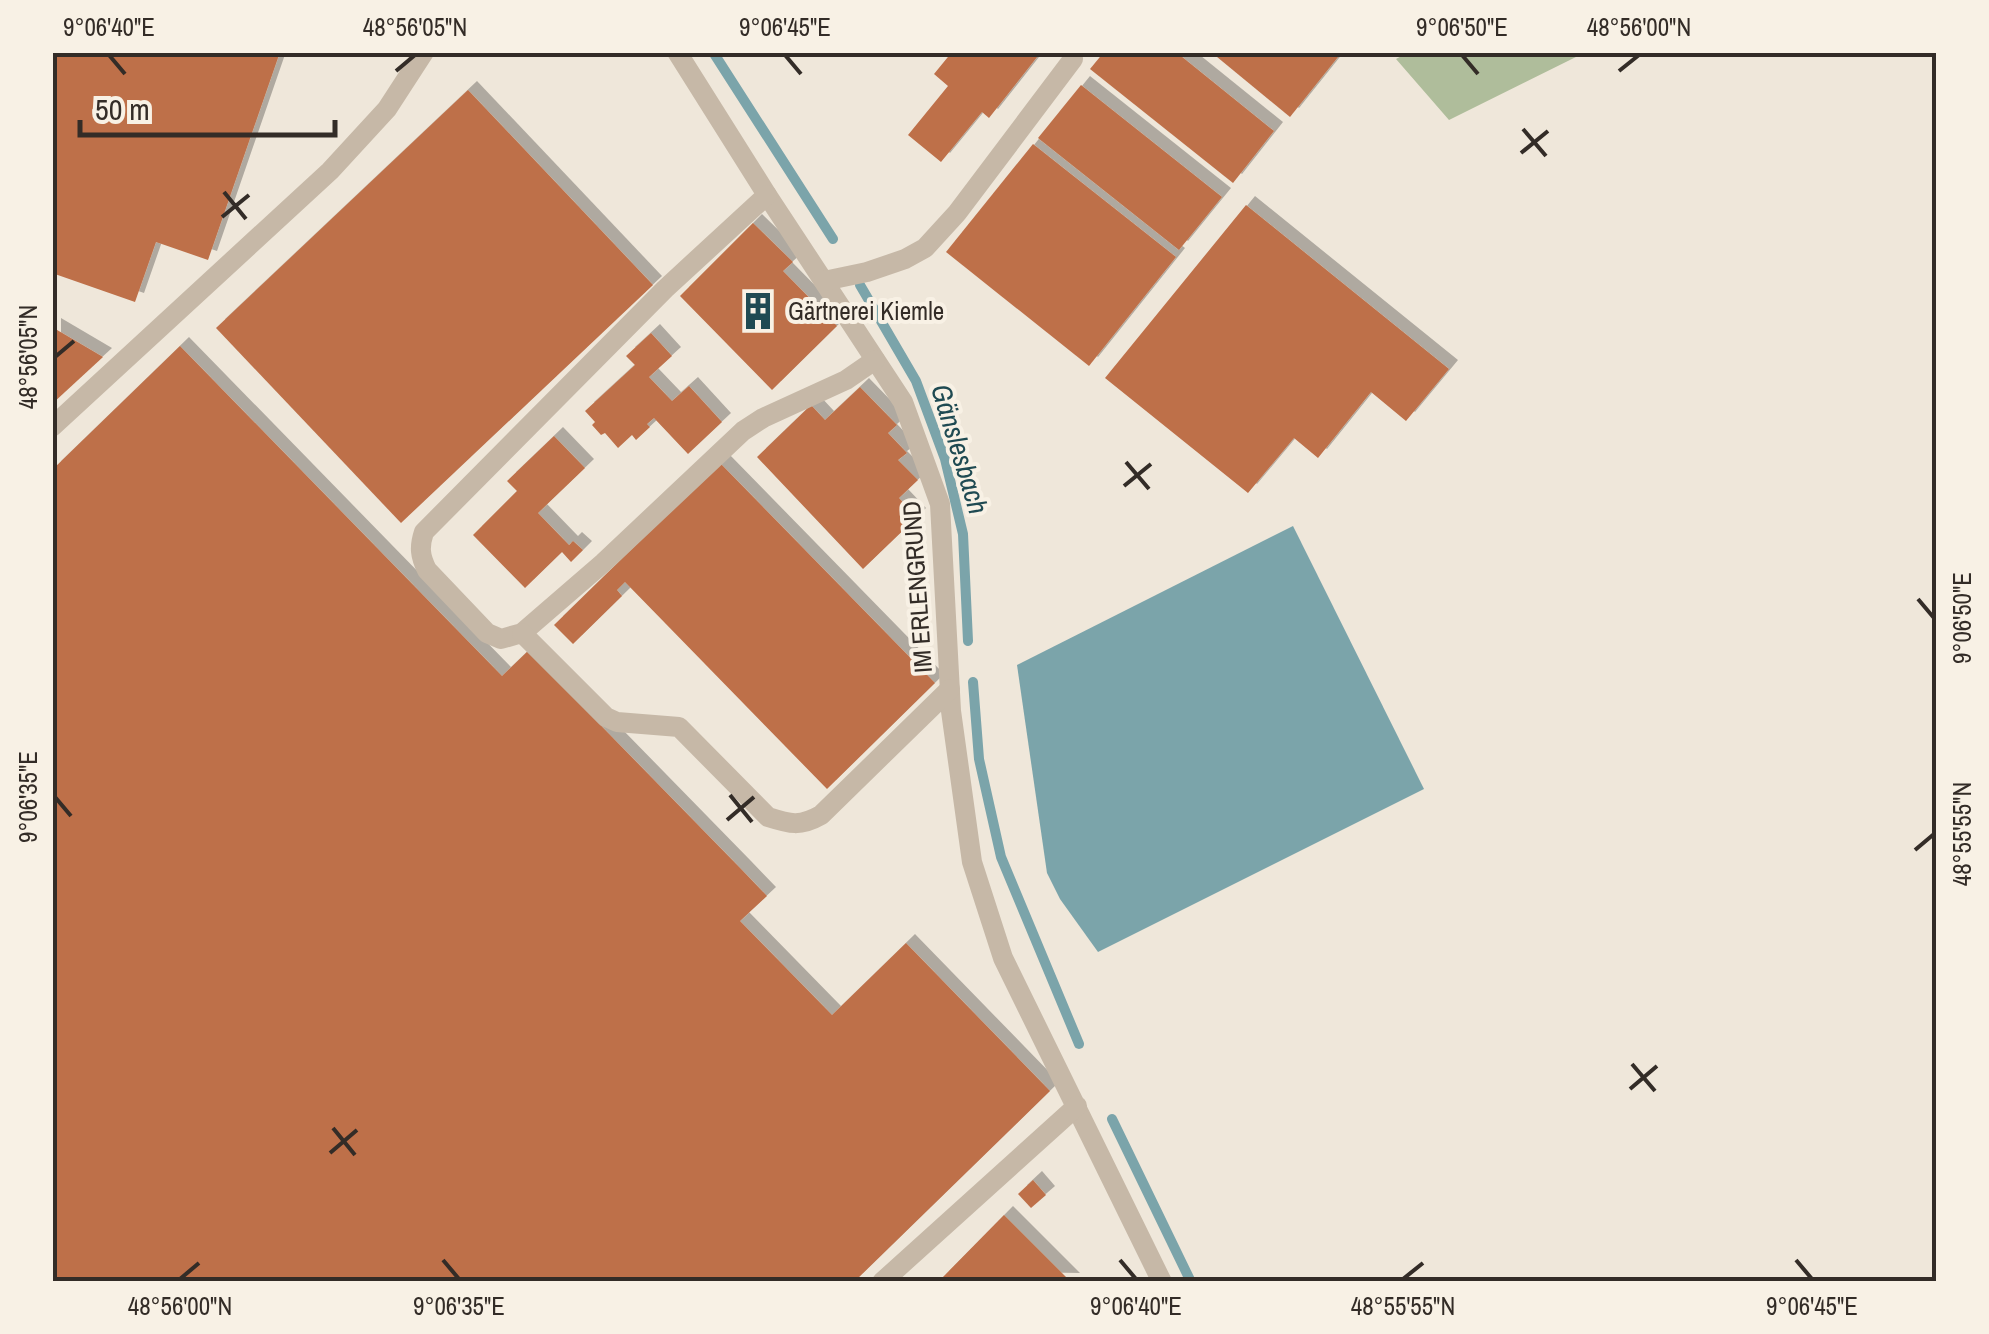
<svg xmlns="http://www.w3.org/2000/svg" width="1989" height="1334" font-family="'Archivo Narrow',sans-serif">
<defs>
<filter id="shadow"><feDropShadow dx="9" dy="-9" stdDeviation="0" flood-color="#0004"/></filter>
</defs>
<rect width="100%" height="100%" fill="#efe7da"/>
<polygon fill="#afbd9b" points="1407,53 1407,52 1584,53 1449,120 1396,59"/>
<polygon fill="#7ba4aa" points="1293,526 1424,789 1098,952 1060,899 1047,873 1017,665"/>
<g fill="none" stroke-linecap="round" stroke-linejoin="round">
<g stroke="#7ba4aa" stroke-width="10">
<polyline points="713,52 833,239"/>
<polyline points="860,285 916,381 945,459 963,534 968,641"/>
<polyline points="973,682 979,759 1001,857 1079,1044"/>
<polyline points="1112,1119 1191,1282"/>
</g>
</g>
<g fill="#be7049" filter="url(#shadow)">
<polygon points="52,52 280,52 208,260 156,242 135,302 52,273"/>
<polygon points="952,52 1041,52 989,118 982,112 941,162 908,135 948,86 934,74"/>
<polygon points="1104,52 1176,52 1274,131 1233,183 1090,69"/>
<polygon points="1211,52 1342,52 1290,117"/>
<polygon points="1081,85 1222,197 1179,250 1038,138"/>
<polygon points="468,90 653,285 401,523 216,328"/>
<polygon points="1033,144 1176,257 1089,366 946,252"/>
<polygon points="1246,205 1449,369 1406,421 1371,392 1318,458 1294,438 1248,493 1105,378"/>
<polygon points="753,223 793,262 783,271 837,326 772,390 680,296"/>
<polygon points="52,327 103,357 52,404"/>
<polygon points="651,333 672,356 649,377 672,401 689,386 722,422 688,454 654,418 647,424 650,427 636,440 632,435 618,448 605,433 601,435 592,425 595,422 585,411 635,365 626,356"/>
<polygon points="180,346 502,676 528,651 742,870 767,896 740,921 832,1015 906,943 1050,1091 854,1282 52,1282 52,470"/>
<polygon points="860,387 897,425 888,433 907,453 898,460 918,480 899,498 917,517 863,569 757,457 811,405 825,420"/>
<polygon points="554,436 585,468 538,513 569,545 573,541 583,550 571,562 562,552 525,588 473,535 517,491 507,481"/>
<polygon points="720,463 935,683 827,789 625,582 617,590 622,596 573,644 554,625"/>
<polygon points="1033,1180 1046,1195 1031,1208 1018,1194"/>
<polygon points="1004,1215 1071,1282 940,1280"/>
</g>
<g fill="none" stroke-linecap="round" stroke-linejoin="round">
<g stroke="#c6b8a7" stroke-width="20">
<polyline points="677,52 767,195 903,402 940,504 951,711 972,862 1003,958 1162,1282"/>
<path d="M767,195L665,289L424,532C419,547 420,556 427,570L487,633L501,639L522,633L603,563L743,431L763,418L846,380L875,360"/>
<polyline points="824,281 867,272 905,259 925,248 957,213 1073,59"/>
<polyline points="52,427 330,171 387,109 424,52"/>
<path d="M522,633L606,717L617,722L679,727L768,817C790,824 800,827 821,815L950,689"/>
<polyline points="882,1282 1077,1106"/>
</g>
</g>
<path fill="none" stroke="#332c27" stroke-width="4" d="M109,55L125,74M785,55L801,74M1462,55L1478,74M396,71L415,55M1619,71L1639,55M1523,129L1546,156M1521,153L1548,131M224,192L246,219M222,217L249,195M55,357L74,341M1126,462L1149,489M1124,486L1151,464M1918,599L1934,618M730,795L752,822M55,797L71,816M727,820L754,797M1915,850L1934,834M1632,1064L1655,1091M1630,1089L1657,1066M333,1128L355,1155M330,1153L357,1130M443,1260L459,1279M1120,1260L1136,1279M1796,1260L1812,1279M180,1279L199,1263M1403,1279L1423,1263"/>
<defs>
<g id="building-bare" transform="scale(3)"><path d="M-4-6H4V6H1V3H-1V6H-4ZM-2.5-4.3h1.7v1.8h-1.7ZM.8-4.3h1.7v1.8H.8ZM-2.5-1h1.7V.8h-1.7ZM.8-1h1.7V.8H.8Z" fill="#1f4a52" stroke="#f8f1e5" stroke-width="2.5" paint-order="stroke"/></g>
</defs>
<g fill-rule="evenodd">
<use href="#building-bare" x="758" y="311"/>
</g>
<g text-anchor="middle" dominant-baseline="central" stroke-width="8" stroke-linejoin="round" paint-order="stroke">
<g font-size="25" fill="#332c27" stroke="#f8f1e5" text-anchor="start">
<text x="788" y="311">Gärtnerei Kiemle</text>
</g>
<g font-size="25" fill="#332c27" stroke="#f8f1e5">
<text transform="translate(917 587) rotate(-94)">IM ERLENGRUND</text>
</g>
<g font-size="28" font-style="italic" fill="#1f4a52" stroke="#f8f1e5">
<text transform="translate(960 449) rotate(73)">Gänslesbach</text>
</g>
</g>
<rect width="1989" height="1334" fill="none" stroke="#f8f1e5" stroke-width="110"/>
<path d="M80 120v15h255v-15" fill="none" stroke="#332c27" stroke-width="5"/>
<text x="95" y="120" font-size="30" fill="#332c27" stroke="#f8f1e5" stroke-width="8" paint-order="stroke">50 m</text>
<rect x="55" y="55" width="1879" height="1224" fill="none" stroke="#332c27" stroke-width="4"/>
<g font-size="25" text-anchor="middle" fill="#332c27">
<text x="109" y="36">9°06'40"E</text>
<text x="415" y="36">48°56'05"N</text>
<text x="785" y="36">9°06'45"E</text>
<text x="1462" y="36">9°06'50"E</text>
<text x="1639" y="36">48°56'00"N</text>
<text transform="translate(28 357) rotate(-90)" y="9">48°56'05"N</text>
<text transform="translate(1962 618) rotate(-90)" y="9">9°06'50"E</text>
<text transform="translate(28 797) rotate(-90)" y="9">9°06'35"E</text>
<text transform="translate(1962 834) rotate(-90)" y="9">48°55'55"N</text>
<text x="180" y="1315">48°56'00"N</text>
<text x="459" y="1315">9°06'35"E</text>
<text x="1136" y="1315">9°06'40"E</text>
<text x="1403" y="1315">48°55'55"N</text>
<text x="1812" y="1315">9°06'45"E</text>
</g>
</svg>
